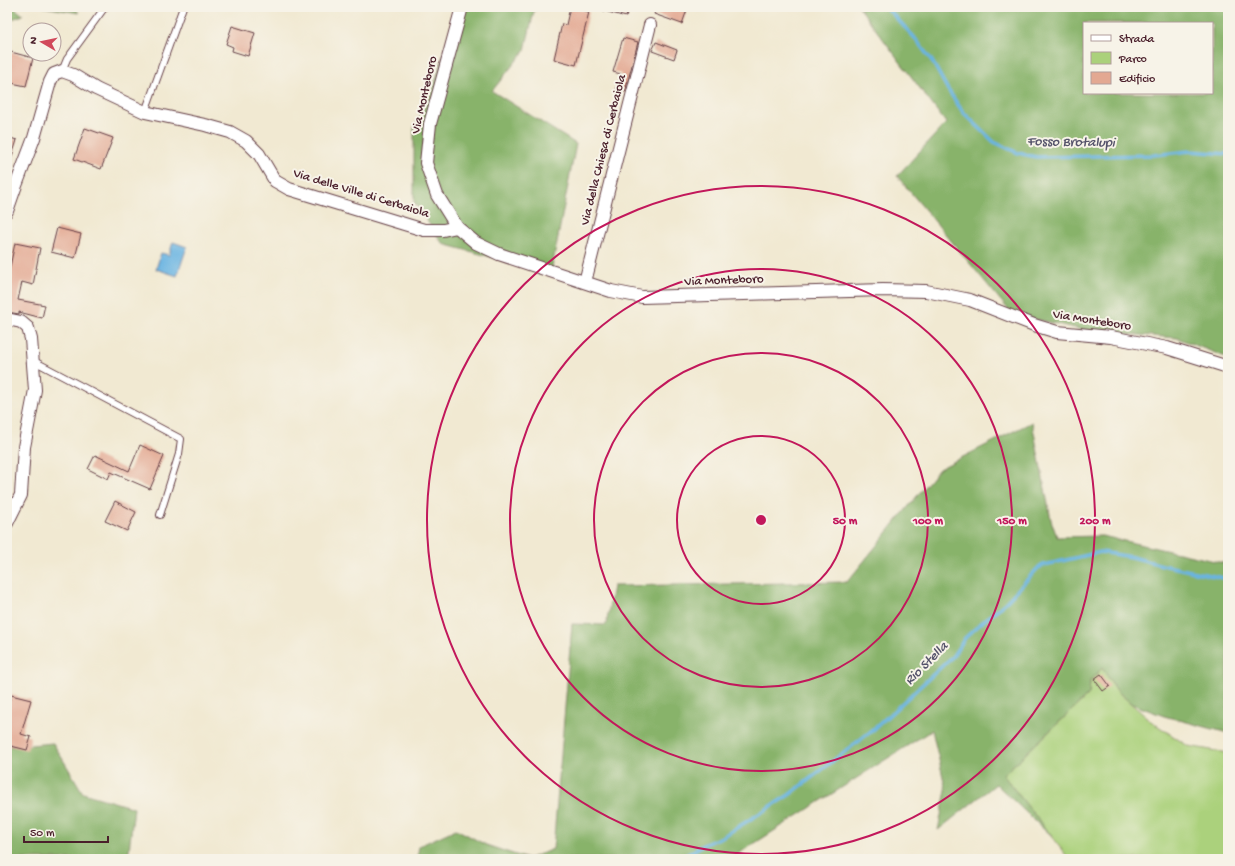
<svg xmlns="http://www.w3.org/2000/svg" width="1235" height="866" font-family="'Gochi Hand',sans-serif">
<rect width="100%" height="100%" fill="#f7f3e8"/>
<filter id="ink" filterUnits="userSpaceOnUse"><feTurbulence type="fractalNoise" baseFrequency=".025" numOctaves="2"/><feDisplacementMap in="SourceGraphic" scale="8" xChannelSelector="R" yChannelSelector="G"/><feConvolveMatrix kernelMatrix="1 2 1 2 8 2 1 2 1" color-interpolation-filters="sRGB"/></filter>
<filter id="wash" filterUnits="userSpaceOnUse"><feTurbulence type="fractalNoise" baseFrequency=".012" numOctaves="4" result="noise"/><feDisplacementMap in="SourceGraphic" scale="16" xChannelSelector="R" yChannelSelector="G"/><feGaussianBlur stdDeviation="0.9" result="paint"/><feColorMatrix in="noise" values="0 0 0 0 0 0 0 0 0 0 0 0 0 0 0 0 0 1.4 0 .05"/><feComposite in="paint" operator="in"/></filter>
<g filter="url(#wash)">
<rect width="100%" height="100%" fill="#f1e9d2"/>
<polygon fill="#abd17b" stroke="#7a7853" points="1102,668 1118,692 1152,722 1188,746 1228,753 1228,859 1069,859 1003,775 1089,694 1090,681"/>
<g fill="#88b36b" stroke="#69694b" fill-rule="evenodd">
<polygon points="7,7 13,7 23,15 7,21"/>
<polygon points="44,7 75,7 79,13"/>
<polygon points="459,7 535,7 525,50 492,91 576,144 551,273 443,244 414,202 414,128 432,90"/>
<path d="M859,7H1228V358L1177,338L1089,331L1012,314L897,176L946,123ZM1084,23H1212V93H1084Z"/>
<polygon points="1032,422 1051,520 1057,537 1102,536 1228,564 1228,733 1164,716 1132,704 1118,692 1102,668 1090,681 1089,694 1003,775 1052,837 996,784 938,830 946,790 932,730 730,859 417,859 419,846 456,829 486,845 528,859 553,849 572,624 606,625 613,586 847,582 939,469"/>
<polygon points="53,743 83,793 134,808 128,859 7,859 7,747"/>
</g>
<polygon fill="#69b4e2" stroke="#5a6a86" points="173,242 187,247 177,276 156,269 161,253 169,255"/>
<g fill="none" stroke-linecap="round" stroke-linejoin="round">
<g stroke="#69b4e2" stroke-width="3.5">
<polyline points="886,7 914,37 932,61 948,90 963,112 994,142 1018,153 1036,157 1154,155 1190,151 1228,154"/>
<polyline points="679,859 705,844 722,837 789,795 811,778 874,729 952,657 965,638 979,625 1006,602 1040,566 1101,552 1132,557 1162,565 1228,579"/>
</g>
</g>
<g id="blocks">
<g fill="#e3a892">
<polygon points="570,7 589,12 576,65 554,59 562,24 566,25"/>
<polygon points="601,7 629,7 626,17 601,10"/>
<polygon points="657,7 688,7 682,24 654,14"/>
<polygon points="232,26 255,33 248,56 232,51 233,47 226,44"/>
<polygon points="623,38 638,42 625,92 616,89 621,74 613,72"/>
<polygon points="656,42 677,50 674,59 652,51"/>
<polygon points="11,52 33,58 26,86 7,82 7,67"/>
<polygon points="85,128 113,138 101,169 74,159"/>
<polygon points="7,137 17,140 9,166 7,166"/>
<polygon points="57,228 81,234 75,258 51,252"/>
<polygon points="15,243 40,248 33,285 22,282 18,300 45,305 42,318 19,312 19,314 7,312 7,281"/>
<polygon points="140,445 164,456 150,489 111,472 108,479 88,469 95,455 129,471"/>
<polygon points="115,501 136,512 127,531 105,521"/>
<polygon points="1101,674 1110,686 1103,691 1094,679"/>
<polygon points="11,695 31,700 21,734 31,737 27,750 7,745 7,709"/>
</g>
</g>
</g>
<g filter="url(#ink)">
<use href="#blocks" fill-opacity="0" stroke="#633d44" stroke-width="1"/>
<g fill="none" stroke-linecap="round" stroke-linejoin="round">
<g stroke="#633d44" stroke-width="8">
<g id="service">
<polyline points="62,71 67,59 105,7"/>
<polyline points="145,112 183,7"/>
<polyline points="32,360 181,439 179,454 160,515"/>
</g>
</g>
<g stroke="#633d44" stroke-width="14">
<g id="minor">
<polyline points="462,7 430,124 426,163 437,195 457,227 476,243 499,254 611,291 642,297 883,290 926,291 970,300 1034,325 1057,332 1111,337 1167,348 1228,367"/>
<polyline points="7,211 15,188 34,138 50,82 54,74 62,71 73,75 96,89 145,112 205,125 230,132 246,141 259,154 275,181 289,189 424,230 443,230 457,227"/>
<polyline points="585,282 650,25"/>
<polyline points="7,319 21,322 28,328 31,339 35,390 24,447 21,495 7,523"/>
</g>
</g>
<use href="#service" stroke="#fff" stroke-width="6"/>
<use href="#minor" stroke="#fff" stroke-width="12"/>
</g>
</g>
<g fill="none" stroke="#c2185b" stroke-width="2">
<circle cx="761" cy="520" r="84"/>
<circle cx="761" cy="520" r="167"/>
<circle cx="761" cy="520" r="251"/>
<circle cx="761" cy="520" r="334"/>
</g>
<g text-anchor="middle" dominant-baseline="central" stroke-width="4" stroke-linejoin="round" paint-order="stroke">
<g font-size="13" fill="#4a1f2b" stroke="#f7f3e8">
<text transform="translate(425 95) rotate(-77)">Via Monteboro</text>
<text transform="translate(604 150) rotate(-76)">Via della Chiesa di Cerbaiola</text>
<text transform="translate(361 194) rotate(17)">Via delle Ville di Cerbaiola</text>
<text transform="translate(724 281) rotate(-2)">Via Monteboro</text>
<text transform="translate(1092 321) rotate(9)">Via Monteboro</text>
</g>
<g font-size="14" font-style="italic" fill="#55536b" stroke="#f7f3e8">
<text transform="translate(1071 143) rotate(1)">Fosso Brotalupi</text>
<text transform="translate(927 664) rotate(-45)">Rio Stella</text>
</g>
</g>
<circle cx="761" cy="520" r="6" fill="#c2185b" stroke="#f7f3e8" stroke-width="2"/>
<g font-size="12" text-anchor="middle" font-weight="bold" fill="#c2185b" stroke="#f7f3e8" stroke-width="4" stroke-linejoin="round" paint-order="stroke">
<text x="845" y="524">50 m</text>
<text x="928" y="524">100 m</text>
<text x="1012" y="524">150 m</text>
<text x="1095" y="524">200 m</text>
</g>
<rect width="1235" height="866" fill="none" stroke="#f7f3e8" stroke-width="24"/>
<rect x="1083" y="22" width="130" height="72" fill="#f7f3e8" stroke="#b29e9c"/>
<rect x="1091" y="35" width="20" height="6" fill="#ffffff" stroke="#b29e9c"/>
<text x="1119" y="42" font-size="12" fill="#4a1f2b">Strada</text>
<rect x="1091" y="52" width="20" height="12" fill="#abd17b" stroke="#b29e9c"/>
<text x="1119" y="62" font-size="12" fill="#4a1f2b">Parco</text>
<rect x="1091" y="72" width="20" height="12" fill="#e3a892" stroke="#b29e9c"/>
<text x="1119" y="82" font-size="12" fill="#4a1f2b">Edificio</text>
<g transform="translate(42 42) rotate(279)"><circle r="19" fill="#f7f3e8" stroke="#b29e9c"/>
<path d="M0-3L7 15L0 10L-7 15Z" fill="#d1495b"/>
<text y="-6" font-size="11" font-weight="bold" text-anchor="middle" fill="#4a1f2b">N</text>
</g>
<path d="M24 836v6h84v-6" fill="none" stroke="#4a1f2b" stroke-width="2"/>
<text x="30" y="836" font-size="12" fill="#4a1f2b" stroke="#f7f3e8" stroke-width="3" paint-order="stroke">50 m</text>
</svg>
